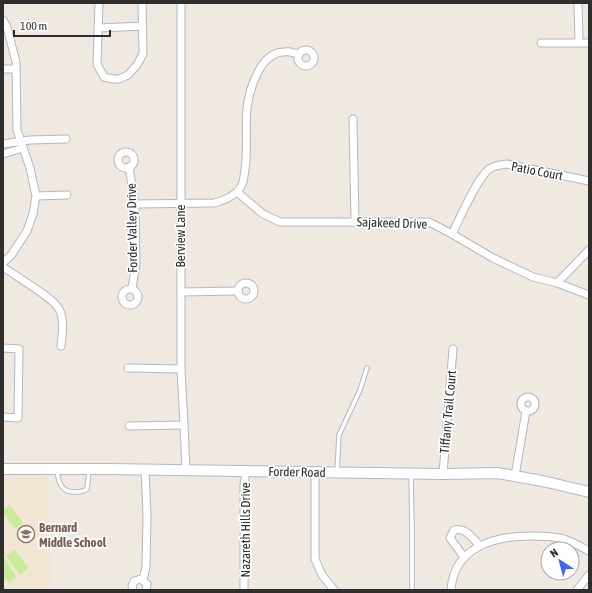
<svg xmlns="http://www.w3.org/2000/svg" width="592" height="593" font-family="'Asap Condensed',sans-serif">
<rect width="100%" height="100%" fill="#efe9e1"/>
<polygon fill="#f0e6d1" points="48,477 50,590 3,590 3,478"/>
<g fill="#c9ec9a">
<polygon points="10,505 23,523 15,529 3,513 3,510"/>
<polygon points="15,550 28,568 20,575 6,556"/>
<polygon points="4,558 17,577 9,583 3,575"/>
</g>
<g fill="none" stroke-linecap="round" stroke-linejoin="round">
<g stroke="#b4b7c1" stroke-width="5.5">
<g id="lane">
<path d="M57,470C58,481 61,493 75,492C79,492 83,492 87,489L89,471"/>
<polyline points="337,471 339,435 360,390 367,368"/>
<polyline points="411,474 412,530 412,590"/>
</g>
</g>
<g stroke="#b4b7c1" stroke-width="9">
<g id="street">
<polyline points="99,3 97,64 104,77 113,79 119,79 128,75 137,65 143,54 142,3"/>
<polyline points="181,3 181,369 184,425 186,470"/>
<polyline points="578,3 579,43"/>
<polyline points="3,20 7,27 16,62 17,130 30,168 36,196 33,214 27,231 12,254 3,263"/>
<polyline points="98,28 143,26"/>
<polyline points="541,43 589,43"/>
<circle cx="306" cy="58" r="8"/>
<polyline points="3,69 16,69"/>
<polyline points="353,119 355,222"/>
<polyline points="3,144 30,140 66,139"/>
<circle cx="126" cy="160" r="8"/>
<polyline points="3,154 23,148"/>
<polyline points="129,167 135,204 136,263 132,289"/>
<polyline points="237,192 263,214 280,222 429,222 452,234 493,258 533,277 557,283 589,295"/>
<polyline points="36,196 67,195"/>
<path d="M135,204L214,203C226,200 239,195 243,182C244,179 244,174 245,170C248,150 245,130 247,109C249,90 260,52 284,52C289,51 294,53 299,54"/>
<path d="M452,234C460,218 476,180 489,169C495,165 500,165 507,164L589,181"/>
<path d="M3,267C15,276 54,298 59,309C65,320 62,334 61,346"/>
<polyline points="557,283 589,250"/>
<circle cx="246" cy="291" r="8"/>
<circle cx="130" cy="297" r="8"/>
<polyline points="181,292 238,291"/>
<polyline points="3,348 19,349 18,418 3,417"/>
<polyline points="128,368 181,369"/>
<circle cx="528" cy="404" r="7"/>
<polyline points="129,426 184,425"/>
<polyline points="315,472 315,559 322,575 334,590"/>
<polyline points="443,474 453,349"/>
<polyline points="515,476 526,411"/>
<path d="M464,557L450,538L454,530C466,527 472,538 480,546"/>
<polyline points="143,580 146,567 147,515 145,469"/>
<polyline points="133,590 132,586 134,581 141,579 147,584 146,590"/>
<polyline points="244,590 244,485 246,471"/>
<path d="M451,590C454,547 494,536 531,536C542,536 553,536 564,539C573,542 581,547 589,551"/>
<polyline points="577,590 589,575"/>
</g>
</g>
<g stroke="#b4b7c1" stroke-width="12">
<polyline id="secondary" points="3,469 110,469 443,474 497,473 515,476 547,482 589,492"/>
</g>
<use href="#lane" stroke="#fff" stroke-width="3.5"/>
<use href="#street" stroke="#fff" stroke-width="7"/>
<use href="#secondary" stroke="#fff" stroke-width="10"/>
</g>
<defs>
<g id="school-ring" transform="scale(0.9)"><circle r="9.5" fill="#fff" stroke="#8d6e63" stroke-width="1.5"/><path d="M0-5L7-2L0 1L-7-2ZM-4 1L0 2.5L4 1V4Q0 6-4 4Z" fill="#8d6e63"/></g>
</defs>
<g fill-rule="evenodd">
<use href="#school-ring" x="26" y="534"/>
</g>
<g text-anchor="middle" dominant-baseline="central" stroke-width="3.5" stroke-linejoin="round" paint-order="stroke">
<g font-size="13" fill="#2e2e2e" stroke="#fff">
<text transform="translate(537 171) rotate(11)">Patio Court</text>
<text transform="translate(392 223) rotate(2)">Sajakeed Drive</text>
<text transform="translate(132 228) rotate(-91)">Forder Valley Drive</text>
<text transform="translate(180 236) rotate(-90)">Berview Lane</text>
<text transform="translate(448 412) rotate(-85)">Tiffany Trail Court</text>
<text transform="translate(297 472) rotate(1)">Forder Road</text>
<text transform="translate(245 530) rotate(-90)">Nazareth Hills Drive</text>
</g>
<g font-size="13" font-weight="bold" fill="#785e54" stroke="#fff" text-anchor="start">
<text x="39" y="527">Bernard<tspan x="39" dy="15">Middle School</tspan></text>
</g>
</g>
<rect width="592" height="593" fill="none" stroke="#2e2e2e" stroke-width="8"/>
<g transform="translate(560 561) rotate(324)"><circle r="19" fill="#ffffff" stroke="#ababab"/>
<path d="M0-3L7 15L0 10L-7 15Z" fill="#4264fb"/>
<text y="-6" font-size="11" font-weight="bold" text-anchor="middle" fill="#2e2e2e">N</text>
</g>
<path d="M14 30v6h96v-6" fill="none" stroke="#2e2e2e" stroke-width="2"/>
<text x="20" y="30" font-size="12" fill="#2e2e2e" stroke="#ffffff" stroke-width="3" paint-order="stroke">100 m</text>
</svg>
